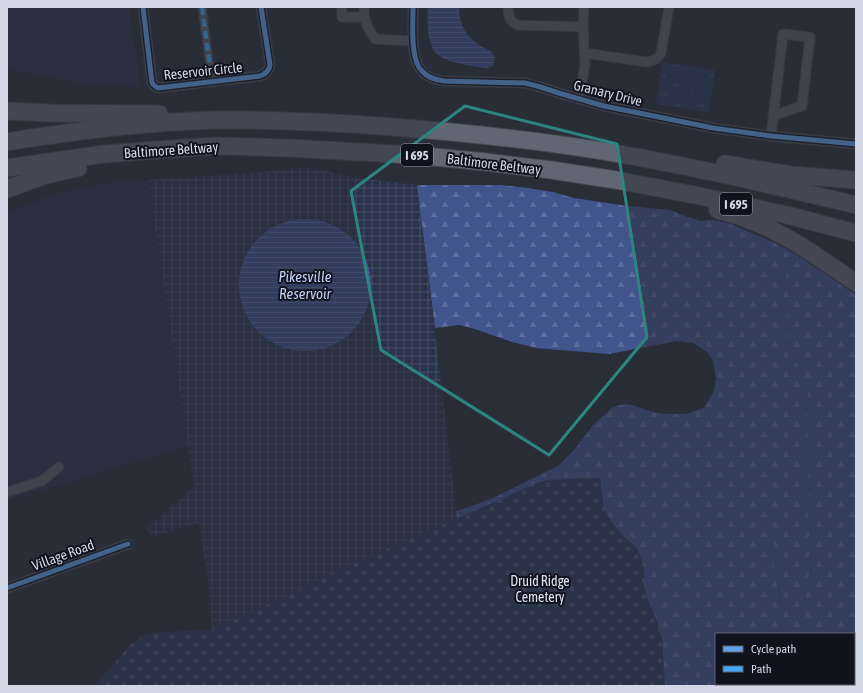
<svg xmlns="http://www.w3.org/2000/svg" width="863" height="693" font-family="'Asap Condensed',sans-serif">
<defs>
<pattern id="industrial-grid" width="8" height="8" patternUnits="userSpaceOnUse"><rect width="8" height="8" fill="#2a324c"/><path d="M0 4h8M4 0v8" fill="none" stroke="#484f66"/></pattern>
<pattern id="forest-firs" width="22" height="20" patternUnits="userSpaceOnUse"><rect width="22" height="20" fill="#42548c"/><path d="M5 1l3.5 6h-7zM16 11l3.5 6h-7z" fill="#5c6c9c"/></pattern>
<pattern id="cemetery-stones" width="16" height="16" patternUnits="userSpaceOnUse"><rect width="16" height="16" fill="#2c385b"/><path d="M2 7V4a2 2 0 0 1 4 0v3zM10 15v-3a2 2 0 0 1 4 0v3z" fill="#4a5473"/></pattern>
<pattern id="park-tufts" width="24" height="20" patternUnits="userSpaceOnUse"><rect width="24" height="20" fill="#2c385b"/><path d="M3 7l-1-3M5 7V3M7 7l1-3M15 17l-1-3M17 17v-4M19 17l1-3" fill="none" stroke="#4a5473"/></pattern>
<pattern id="water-rules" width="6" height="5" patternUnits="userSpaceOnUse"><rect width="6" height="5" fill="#3f518b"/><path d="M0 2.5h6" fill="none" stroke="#5a699b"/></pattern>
</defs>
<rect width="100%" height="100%" fill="#292e39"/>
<g fill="#2a324c">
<polygon points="7,7 129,7 140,87 86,84 12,70 7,71"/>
<polygon points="148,180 188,446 7,501 7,212 61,192 115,182"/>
</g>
<polygon fill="url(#industrial-grid)" points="306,167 364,179 417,185 459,531 212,635 209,591 199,523 151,537 147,528 194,486 148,180 263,172 298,168"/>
<path fill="url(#forest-firs)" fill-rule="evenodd" d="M417,185H501L528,188L553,192L574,198L627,206L670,210L685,216L700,221L712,220L728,223L775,243L797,255L856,295V686H652L458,526L456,511L475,505L497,496L558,466L573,451L594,424L613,407L624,404L633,405L645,410L663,414H686L704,408L714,391L716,378L713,360L706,351L693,343L677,341L609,354L536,348L512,342L475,329L459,325L435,328ZM716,634H854V684H716Z"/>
<polygon fill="url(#cemetery-stones)" points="600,478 604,508 612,523 623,536 637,548 644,565 644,584 646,596 652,608 658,624 662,639 665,686 95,686 131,644 144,635 155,632 212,630 297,592 317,580 542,481 561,479"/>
<polygon fill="url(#park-tufts)" points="662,62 715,70 708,112 656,104"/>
<g fill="#2c385b">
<polygon points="668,66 674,67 672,82 666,81"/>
<polygon points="681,73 693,75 689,101 677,99"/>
<polygon points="697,76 709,77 705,104 693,102"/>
</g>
<g fill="url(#water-rules)">
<path d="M428,7H459C459,24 466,36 479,45C483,47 490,50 493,54C496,57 494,62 493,66L487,68C473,66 442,63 434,51C427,38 427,21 428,7Z"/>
<circle cx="305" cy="285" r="66"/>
</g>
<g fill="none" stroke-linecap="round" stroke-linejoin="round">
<g stroke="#3f518b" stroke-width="2.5">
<polyline points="790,258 784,278 781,295 786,316 786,344 792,349 800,368 807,396 809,428 807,483 811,543 810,578 804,599 801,614 804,634"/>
<path d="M770,524C773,544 775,564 778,584C781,601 784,617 783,634"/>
<polyline points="783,686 783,684"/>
<polyline points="805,686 805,684"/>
</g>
<g stroke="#454953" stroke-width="9">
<polyline id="pedestrian" points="202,7 212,82"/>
</g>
<g stroke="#454953" stroke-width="11">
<g id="minor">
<path d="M143,7L152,83L155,86L158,88L260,76C266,74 269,71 270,65L261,7"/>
<polyline points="342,7 342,17 364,17"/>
<path d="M364,7C364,21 367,28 375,39L413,41"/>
<path d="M413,7C413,23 410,60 422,71C428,78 435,80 444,81L525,83L537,86L562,94L604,106L713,128L771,136L856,144"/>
<path d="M508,7C509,16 509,22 518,25L583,27"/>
<path d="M584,53L647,62C654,61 657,59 661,53L669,7"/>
<polyline points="579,99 585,65 583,27 584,7"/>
<polyline points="771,136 783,34 810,37 802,106 773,116"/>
<polyline points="7,492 42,481 59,467"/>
<polyline points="7,588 128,544"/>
</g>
</g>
<g stroke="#454953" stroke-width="19">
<g id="motorway">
<polyline points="7,111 50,113 159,114"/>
<path d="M7,142C27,138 47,136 67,133C118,126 170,121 221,120C274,120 327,122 380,126C460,132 541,140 620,154C699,168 778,186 856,205"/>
<polyline points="725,164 791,175 856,180"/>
<polyline points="7,168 104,154 170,149 216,146 288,148 413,155 486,162 551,170 616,180 700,196 791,216 856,233"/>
<polyline points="7,189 46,175 78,168"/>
<path d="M718,210C728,213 740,216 750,220C789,235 822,260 856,283"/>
</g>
</g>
<use href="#pedestrian" stroke="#5a5e67" stroke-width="7"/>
<use href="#minor" stroke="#5a5e67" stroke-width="9"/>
<use href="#motorway" stroke="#616674" stroke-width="17"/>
<polyline stroke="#3fa9f5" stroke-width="4" stroke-dasharray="8 4" stroke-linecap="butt" points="202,7 212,82"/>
<g stroke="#10131d" stroke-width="8">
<g id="cycleway">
<path d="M143,7L152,83L155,86L158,88L260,76C266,74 269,71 270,65L261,7"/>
<path d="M413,7C413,23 410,60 422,71C428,78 435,80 444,81L525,83L537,86L562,94L604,106L713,128L771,136L856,144"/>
<polyline points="7,588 128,544"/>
</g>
</g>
<use href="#cycleway" stroke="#60a3ed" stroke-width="5"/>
</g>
<path d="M0 0H863V693H0ZM465,106L617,144L647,337L549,455L381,350L351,191Z" fill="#292e39" fill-opacity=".55" fill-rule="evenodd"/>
<path fill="none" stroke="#2c8580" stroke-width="3" stroke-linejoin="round" d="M465,106L617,144L647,337L549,455L381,350L351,191Z"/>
<g text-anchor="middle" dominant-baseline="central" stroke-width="4" stroke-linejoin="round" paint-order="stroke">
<g fill="#10131d" stroke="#989daa" stroke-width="1">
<rect x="401" y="144" width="32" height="22" rx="3"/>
<rect x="720" y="193" width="32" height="22" rx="3"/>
</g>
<g font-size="13" font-weight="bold" fill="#d2d8e6">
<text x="417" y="155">I 695</text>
<text x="736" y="204">I 695</text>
</g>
<g font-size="14" fill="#d2d8e6" stroke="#10131d">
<text transform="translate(203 71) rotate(-6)">Reservoir Circle</text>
<text transform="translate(608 93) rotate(14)">Granary Drive</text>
<text transform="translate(171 150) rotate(-4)">Baltimore Beltway</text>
<text transform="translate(494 164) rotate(7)">Baltimore Beltway</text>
<text transform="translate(63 555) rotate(-20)">Village Road</text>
</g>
<g font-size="14" fill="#dbe3f6" stroke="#10131d">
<text x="540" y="581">Druid Ridge<tspan x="540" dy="16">Cemetery</tspan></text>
</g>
<g font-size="15" font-style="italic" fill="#c2d1f6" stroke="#10131d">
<text x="305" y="276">Pikesville<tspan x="305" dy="17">Reservoir</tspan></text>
</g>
</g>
<rect width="863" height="693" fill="none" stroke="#d2d8e6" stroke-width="16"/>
<rect x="715" y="633" width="140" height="52" fill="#10131d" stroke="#5e626d"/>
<rect x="723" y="646" width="20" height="6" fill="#60a3ed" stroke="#5e626d"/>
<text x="751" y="653" font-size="12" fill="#d2d8e6">Cycle path</text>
<rect x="723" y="666" width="20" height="6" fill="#3fa9f5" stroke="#5e626d"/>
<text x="751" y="673" font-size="12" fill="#d2d8e6">Path</text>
</svg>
